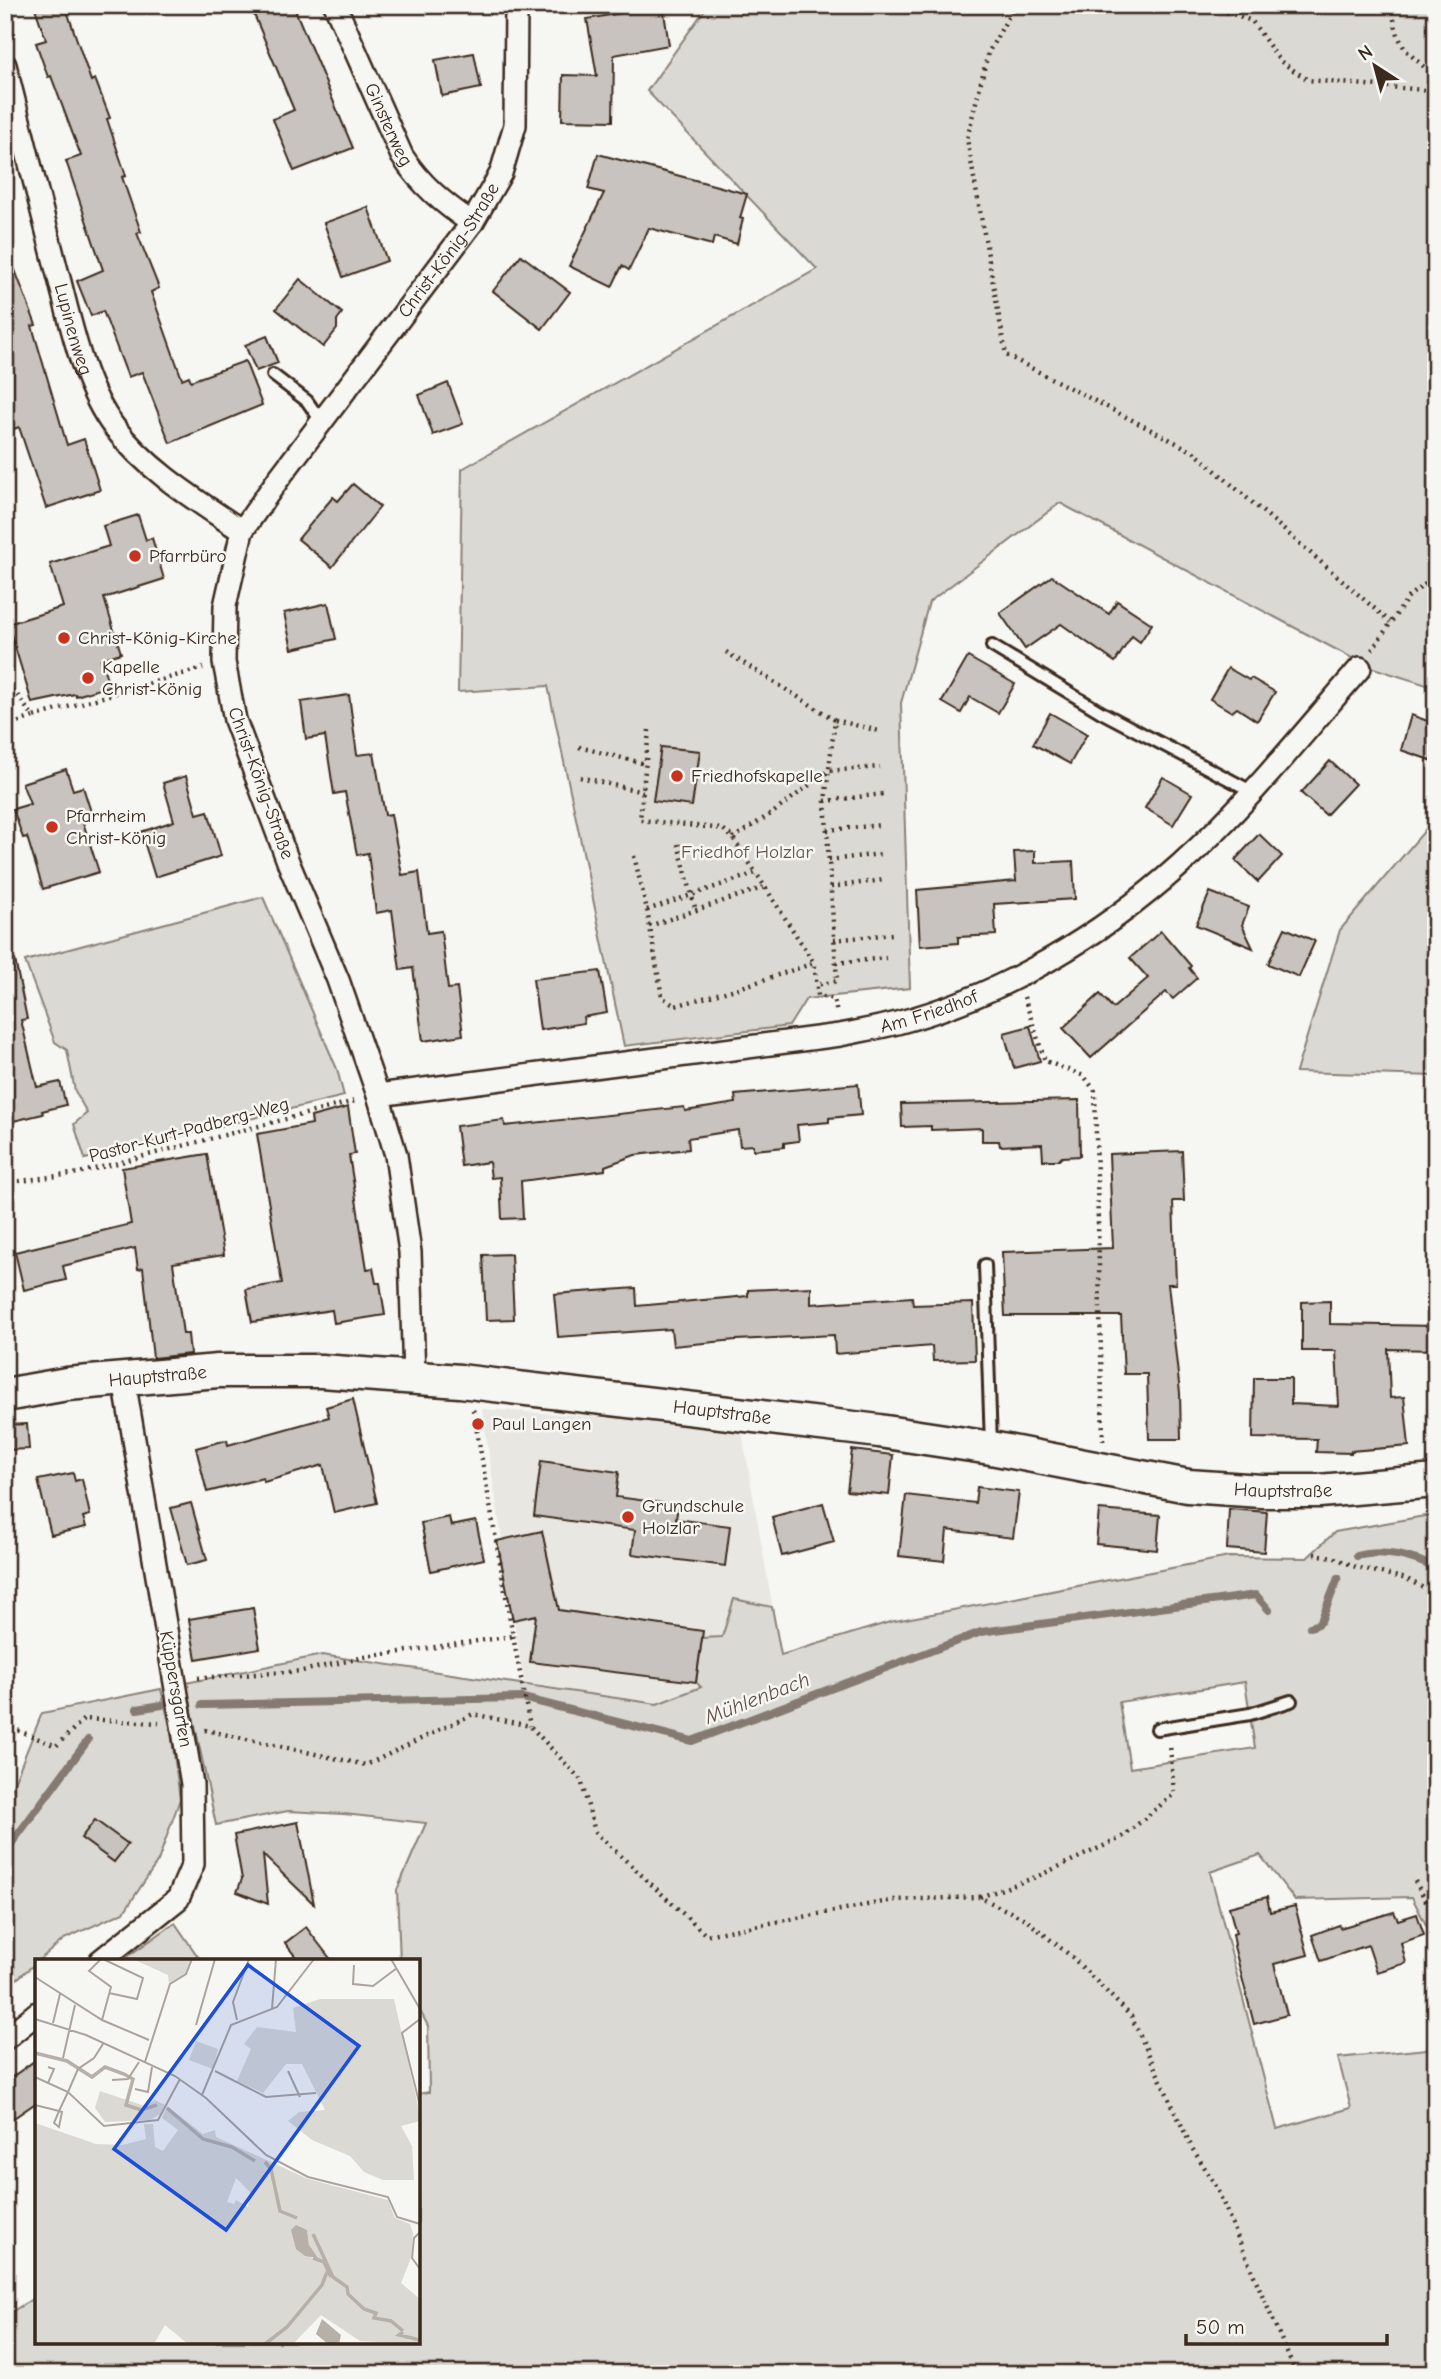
<svg xmlns="http://www.w3.org/2000/svg" width="1441" height="2379" font-family="'Comic Neue',sans-serif">
<rect width="100%" height="100%" fill="#f6f6f2"/>
<filter id="ink" filterUnits="userSpaceOnUse"><feTurbulence type="fractalNoise" baseFrequency=".0143" numOctaves="2"/><feDisplacementMap in="SourceGraphic" scale="14" xChannelSelector="R" yChannelSelector="G"/><feConvolveMatrix kernelMatrix="1 2 1 2 8 2 1 2 1" color-interpolation-filters="sRGB"/></filter>
<g filter="url(#ink)">
<polygon fill="#e8e7e2" points="482,1409 741,1427 781,1656 657,1704 524,1683"/>
<g fill="#dad9d3" stroke="#8a8278" stroke-width="2" fill-rule="evenodd">
<polygon points="708,5 1436,5 1436,688 1367,666 1060,503 929,602 901,703 910,988 806,999 789,1026 624,1046 548,686 458,692 462,469 817,269 647,91"/>
<polygon points="1436,820 1436,1076 1296,1072 1340,930 1431,823"/>
<polygon points="263,897 337,1069 344,1096 85,1159 74,1124 87,1113 75,1091 67,1050 55,1042 25,961"/>
<path d="M1436,1514V1945L1412,1897L1295,1900L1260,1855L1210,1872L1277,2129L1351,2108L1338,2058L1436,2048V2374H5V2316L37,2296V2342H418V2094L429,2092L428,2026L418,2007V1961H400L397,1890L426,1823L344,1814L288,1811L216,1825L186,1683L322,1655L657,1704L701,1687L696,1682L702,1638L722,1637L734,1599L772,1607L781,1655L890,1622L1229,1557L1307,1558L1335,1532ZM1245,1682L1255,1748L1130,1768L1119,1702Z"/>
<polygon points="161,1689 171,1731 180,1799 158,1861 124,1912 64,1939 5,1989 5,1805 42,1713"/>
<polygon points="175,1923 201,1961 121,1961"/>
</g>
<g fill="none" stroke-linecap="round" stroke-linejoin="round">
<g stroke="#857a71" stroke-width="8">
<path d="M1357,1556C1381,1549 1414,1556 1436,1569"/>
<polyline points="1310,1627 1316,1625 1321,1621 1338,1578"/>
<polyline points="202,1705 523,1698 692,1741 981,1632 1256,1595 1269,1610"/>
<polyline points="137,1709 162,1705"/>
<polyline points="5,1852 88,1740"/>
</g>
</g>
<g fill="#c8c3be" stroke="#3b2a1e" stroke-width="2">
<polygon points="34,5 65,5 91,81 95,79 110,118 107,119 126,176 122,177 141,232 137,233 159,288 151,292 182,379 189,376 191,381 245,361 262,405 170,443 142,372 128,377 103,311 91,316 77,281 103,270 66,161 81,156 51,76 48,77 36,43 46,40"/>
<polygon points="250,5 293,5 353,148 294,171 273,119 294,110"/>
<polygon points="663,6 669,45 614,55 613,121 562,120 563,75 597,76 587,19"/>
<polygon points="474,53 481,88 442,96 435,60"/>
<polygon points="598,154 747,194 740,218 743,219 737,244 714,237 712,245 649,228 629,270 622,266 612,287 569,266 604,193 588,189"/>
<polygon points="368,207 387,261 343,277 324,223"/>
<polygon points="5,249 7,249 36,325 32,326 67,445 84,439 100,490 46,508 19,427 5,432"/>
<polygon points="521,255 570,292 542,329 493,291"/>
<polygon points="300,279 342,313 337,320 337,329 323,347 276,309"/>
<polygon points="267,336 278,363 256,371 245,345"/>
<polygon points="448,383 463,424 433,435 419,395"/>
<polygon points="353,484 380,507 332,567 298,539 333,497 338,501"/>
<polygon points="138,515 146,540 152,538 164,579 104,598 121,653 101,659 109,686 76,696 75,694 32,703 8,624 63,607 50,564 109,546 103,526"/>
<polygon points="1052,576 1109,614 1117,601 1152,624 1140,642 1132,636 1115,662 1061,624 1025,649 1000,613"/>
<polygon points="328,603 336,639 292,649 284,613"/>
<polygon points="968,657 1015,684 998,713 970,697 961,713 942,702"/>
<polygon points="1228,668 1249,680 1251,678 1275,692 1257,721 1237,708 1232,712 1210,699"/>
<polygon points="349,695 357,755 374,753 385,815 391,814 402,875 419,872 427,933 441,931 448,989 457,988 463,1035 423,1041 413,968 400,970 392,910 376,913 368,853 357,855 345,792 334,794 325,736 306,739 301,702"/>
<polygon points="1050,713 1087,734 1070,764 1033,744"/>
<polygon points="1411,715 1436,724 1436,762 1401,750"/>
<polygon points="661,747 700,751 692,806 653,801"/>
<polygon points="1330,761 1355,784 1326,815 1301,793"/>
<polygon points="66,769 73,790 83,787 91,812 81,816 99,872 43,889 27,837 23,838 13,809 30,804 22,783"/>
<polygon points="186,776 197,814 208,811 221,856 155,877 141,832 174,821 163,783"/>
<polygon points="1163,777 1192,794 1173,825 1145,808"/>
<polygon points="1259,834 1282,856 1258,882 1235,860"/>
<polygon points="1035,851 1035,863 1073,861 1075,899 994,904 996,935 958,937 958,943 920,946 917,890 1016,881 1014,852"/>
<polygon points="1210,892 1249,907 1242,925 1253,948 1196,925"/>
<polygon points="1285,928 1315,941 1299,977 1268,964"/>
<polygon points="1161,931 1191,966 1189,968 1197,978 1173,999 1166,992 1091,1058 1063,1028 1100,994 1113,1008 1148,978 1130,958"/>
<polygon points="15,960 27,1019 21,1020 37,1087 60,1082 66,1105 42,1111 43,1114 5,1123 5,961"/>
<polygon points="600,971 607,1013 583,1017 584,1023 540,1030 533,979"/>
<polygon points="1030,1026 1040,1061 1014,1068 1004,1033"/>
<polygon points="858,1084 861,1115 829,1118 829,1122 797,1125 799,1141 784,1143 784,1147 753,1150 753,1145 740,1146 738,1130 688,1138 689,1149 635,1155 605,1166 605,1170 521,1181 523,1218 502,1219 500,1177 491,1178 489,1162 461,1166 456,1126 504,1120 505,1126 684,1107 685,1111 736,1103 735,1095"/>
<polygon points="1079,1100 1080,1156 1062,1157 1059,1160 1043,1160 1042,1144 1000,1146 999,1141 982,1141 982,1128 931,1130 931,1126 902,1127 901,1104"/>
<polygon points="348,1107 355,1154 349,1155 367,1269 373,1268 376,1283 380,1283 385,1315 334,1323 332,1310 252,1322 246,1289 282,1283 257,1134 312,1124 311,1117"/>
<polygon points="1182,1151 1184,1201 1173,1201 1176,1284 1168,1284 1180,1393 1181,1439 1149,1439 1147,1374 1124,1374 1121,1316 1005,1316 1002,1252 1113,1248 1109,1154"/>
<polygon points="207,1154 224,1255 173,1263 183,1334 188,1334 190,1354 153,1358 143,1268 138,1269 135,1248 63,1266 66,1280 24,1290 15,1252 131,1224 122,1168"/>
<polygon points="511,1254 514,1319 486,1320 483,1255"/>
<polygon points="811,1287 811,1304 912,1297 913,1305 973,1303 975,1360 933,1361 932,1346 835,1354 834,1335 736,1340 673,1346 671,1329 558,1337 554,1294 636,1288 637,1306 748,1296 748,1290"/>
<polygon points="1330,1301 1330,1324 1436,1326 1436,1350 1388,1349 1390,1398 1404,1397 1409,1446 1351,1451 1351,1453 1316,1452 1317,1439 1253,1438 1254,1378 1291,1378 1291,1404 1339,1406 1336,1351 1302,1351 1302,1302"/>
<polygon points="353,1399 377,1503 334,1513 323,1465 264,1482 263,1478 207,1492 196,1448 227,1440 228,1445 329,1417 326,1407"/>
<polygon points="27,1424 29,1449 5,1450 5,1425"/>
<polygon points="852,1450 893,1455 889,1495 847,1491"/>
<polygon points="541,1461 619,1472 616,1497 678,1505 676,1519 730,1526 725,1566 632,1554 635,1530 534,1516"/>
<polygon points="73,1473 75,1481 82,1479 90,1515 83,1517 86,1527 51,1535 38,1480"/>
<polygon points="977,1487 1019,1492 1013,1538 947,1530 944,1561 899,1556 906,1495 975,1503"/>
<polygon points="191,1503 207,1560 187,1565 171,1508"/>
<polygon points="823,1503 834,1542 782,1556 772,1517"/>
<polygon points="1229,1509 1267,1512 1264,1552 1227,1549"/>
<polygon points="1099,1510 1160,1515 1157,1550 1096,1544"/>
<polygon points="449,1517 451,1526 476,1521 484,1559 431,1571 421,1523"/>
<polygon points="542,1531 559,1610 703,1631 696,1682 530,1662 536,1615 513,1620 497,1541"/>
<polygon points="253,1608 260,1648 196,1659 189,1619"/>
<polygon points="95,1820 128,1844 114,1862 81,1838"/>
<polygon points="298,1822 314,1904 263,1855 268,1904 237,1892 242,1879 234,1835"/>
<polygon points="1267,1897 1270,1912 1295,1906 1308,1955 1274,1964 1287,2015 1254,2024 1234,1946 1235,1945 1233,1934 1236,1933 1229,1907"/>
<polygon points="1394,1912 1398,1920 1417,1914 1424,1935 1401,1943 1406,1963 1377,1972 1368,1945 1321,1961 1312,1935 1339,1925 1340,1928"/>
<polygon points="306,1927 332,1961 299,1961 285,1943"/>
<polygon points="37,2059 37,2102 5,2124 5,2082"/>
</g>
<g fill="none" stroke-linecap="round" stroke-linejoin="round">
<g stroke="#3b2a1e" stroke-width="16">
<g id="lane">
<polyline points="273,375 307,401 321,421"/>
<polyline points="992,646 1101,712 1253,792"/>
<polyline points="985,1265 991,1445"/>
<polyline points="1157,1729 1250,1714 1291,1701"/>
</g>
</g>
<g stroke="#3b2a1e" stroke-width="26">
<g id="street">
<path id="s1" d="M335,5L402,156C421,185 444,204 472,223"/>
<path id="s2" d="M5,65C22,133 39,200 56,267C70,318 82,385 114,427C148,471 196,500 242,531"/>
<path id="s3" d="M378,1095L840,1035C859,1031 878,1028 897,1023C1003,995 1100,937 1181,864C1246,805 1302,735 1360,668"/>
<path id="s4" d="M414,1377L410,1252L396,1155L378,1095L338,980L289,864L235,720L224,662L225,606L242,531L279,478L472,223L501,173L515,125L516,5"/>
<polyline points="100,1961 178,1899 193,1864 192,1784 124,1380"/>
<polyline points="5,2039 37,2013"/>
</g>
</g>
<g stroke="#3b2a1e" stroke-width="37">
<g id="secondary">
<path id="s5" d="M5,1395L67,1384L218,1371H321L460,1381L879,1431L991,1448L1188,1486L1261,1491H1319L1436,1481"/>
</g>
</g>
<g stroke="#3b2a1e" stroke-width="4.5" stroke-dasharray="2 5" stroke-linecap="butt">
<polyline points="1015,5 988,53 967,139 1006,355 1194,452 1390,622"/>
<polyline points="1207,5 1252,21 1280,61 1308,80 1436,91"/>
<path d="M1393,5C1392,18 1398,40 1406,50C1415,60 1427,68 1436,79"/>
<polyline points="1372,650 1409,596 1436,576"/>
<polyline points="726,652 835,720 825,801 837,981 816,985"/>
<polyline points="5,691 15,692 33,717 203,668"/>
<polyline points="835,720 879,731"/>
<polyline points="5,727 33,717"/>
<polyline points="649,730 640,820 723,829 733,838 756,873"/>
<polyline points="579,747 646,764"/>
<polyline points="580,777 643,792"/>
<polyline points="825,801 883,794"/>
<polyline points="827,830 882,825"/>
<polyline points="733,838 774,812 828,771 880,767"/>
<polyline points="678,844 696,911"/>
<polyline points="634,856 647,910 662,997 675,1006 739,988 814,963 818,996 834,999 837,1014"/>
<polyline points="829,860 881,854"/>
<polyline points="831,887 883,880"/>
<polyline points="647,910 756,873 814,963"/>
<polyline points="649,926 765,887"/>
<polyline points="834,940 892,934"/>
<polyline points="836,963 886,958"/>
<polyline points="1024,997 1045,1061 1084,1076 1095,1091 1103,1441"/>
<polyline points="5,1183 79,1173 355,1101"/>
<polyline points="1314,1554 1333,1557 1356,1567 1407,1579 1436,1595"/>
<polyline points="513,1636 530,1726"/>
<polyline points="198,1678 302,1671 365,1657 513,1636 473,1409"/>
<polyline points="5,1725 56,1746 84,1719 159,1723"/>
<polyline points="205,1730 366,1765 473,1714 530,1726 581,1780 595,1832 706,1935 894,1900 979,1897 1025,1919 1072,1957 1131,2016 1192,2148 1215,2184 1296,2374"/>
<polyline points="1415,1881 1436,1919"/>
<polyline points="980,1897 1036,1877 1121,1838 1174,1794 1170,1745"/>
</g>
<use href="#lane" stroke="#f6f6f2" stroke-width="10"/>
<use href="#street" stroke="#f6f6f2" stroke-width="21"/>
<use href="#secondary" stroke="#f6f6f2" stroke-width="32"/>
</g>
</g>
<g fill="#c8321e" stroke="#f6f6f2" stroke-width="2.5">
<circle cx="135" cy="556" r="7"/>
<circle cx="64" cy="638" r="7"/>
<circle cx="88" cy="678" r="7"/>
<circle cx="677" cy="776" r="7"/>
<circle cx="52" cy="827" r="7"/>
<circle cx="478" cy="1424" r="7"/>
<circle cx="628" cy="1517" r="7"/>
</g>
<g text-anchor="middle" dominant-baseline="central" stroke-width="5" stroke-linejoin="round" paint-order="stroke">
<g font-size="19" fill="#3b2a1e" stroke="#f6f6f2">
<text stroke="none"><textPath href="#s1" startOffset="131">Ginsterweg</textPath></text>
<text stroke="none"><textPath href="#s4" startOffset="1228">Christ-König-Straße</textPath></text>
<text stroke="none"><textPath href="#s2" startOffset="273">Lupinenweg</textPath></text>
<text transform="translate(261 783) rotate(70)">Christ-König-Straße</text>
<text stroke="none"><textPath href="#s3" startOffset="558">Am Friedhof</textPath></text>
<text transform="translate(189 1130) rotate(-15)">Pastor-Kurt-Padberg-Weg</text>
<text stroke="none"><textPath href="#s5" startOffset="154">Hauptstraße</textPath></text>
<text stroke="none"><textPath href="#s5" startOffset="721">Hauptstraße</textPath></text>
<text stroke="none"><textPath href="#s5" startOffset="1288">Hauptstraße</textPath></text>
<text transform="translate(176 1689) rotate(80)">Küppersgarten</text>
</g>
<g font-size="19" fill="#3b2a1e" stroke="#f6f6f2" text-anchor="start">
<text x="149" y="556">Pfarrbüro</text>
<text x="78" y="638">Christ-König-Kirche</text>
<text x="102" y="667">Kapelle<tspan x="102" dy="22">Christ-König</tspan></text>
<text x="691" y="776">Friedhofskapelle</text>
<text x="66" y="816">Pfarrheim<tspan x="66" dy="22">Christ-König</tspan></text>
<text x="492" y="1424">Paul Langen</text>
<text x="642" y="1506">Grundschule<tspan x="642" dy="22">Holzlar</tspan></text>
</g>
<g font-size="19" fill="#63564b" stroke="#f6f6f2">
<text x="747" y="852">Friedhof Holzlar</text>
</g>
<g font-size="21" font-style="italic" fill="#605248" stroke="#f6f6f2">
<text transform="translate(757 1698) rotate(-21)">Mühlenbach</text>
</g>
</g>
<g transform="translate(35 1959)">
<rect width="385" height="385" fill="#f6f6f2"/>
<path d="M98,0H157L151,14L134,24L133,16ZM285,40H359L385,156V162L366,167L377,187L379,221H348L329,213L315,197L277,181L253,162L264,153L290,151L267,105H251L228,134L202,122L216,90L209,85L222,68L261,73L258,49ZM161,82L183,90L178,110L154,101ZM65,132L110,147L120,141L130,146L125,155L115,161L70,163L60,149ZM132,147L168,175L180,171L181,178L273,220L353,241L360,259L375,265L378,274L376,299L366,324L385,340V385L325,382L286,356L258,385H153L130,366L119,385H0V164L61,185L87,186L111,180L109,165H118L120,188L128,192L143,171L127,159ZM201,219L215,233L213,248L201,241L199,245L192,243ZM272,271L274,286L279,300L261,289L259,278Z" fill="#dad9d3" fill-rule="evenodd"/>
<path d="M261,266L272,271L274,286L283,299L270,297L261,290L256,271ZM287,360L306,376L304,385H293L281,375Z" fill="#b6b0a9"/>
<path fill="none" stroke="#b6b0a9" stroke-width="3.5" d="M0,94L32,102L57,118L70,108L89,115L98,120L91,146L106,151L122,146M132,149L168,180L197,188L220,202M230,203L236,210L245,252L262,259M278,275L298,318L312,328L313,335L329,350L341,354L339,359L356,362L368,372M278,299L289,303L296,318M368,373L364,376L385,381M230,385L252,368L287,326L292,313"/>
<path fill="none" stroke="#aba49d" stroke-width="2" d="M66,0L54,12L76,28L67,61M68,0L108,19L102,40L74,34M356,0L385,50M319,6L318,25L338,27L362,9M0,18L67,61L114,81M237,50L241,0M0,60L51,76L140,117L171,139L231,196L273,218L353,238L362,258L385,265M385,60L367,74L385,147M202,61L198,43L214,0M18,64L25,35M161,66L180,0M28,99L40,46M110,103L135,25L151,15L157,0M180,112L231,138L281,134M253,112L265,138M0,118L33,133L69,167L123,161L145,120M77,121L93,120L104,103M13,124L19,110L13,108M100,130L113,133L117,108M167,136L196,66L242,48L279,0M0,146L24,152L27,153L24,168L19,164L24,152L33,133L43,110L59,99L68,85M385,273L379,279L377,299L385,310"/>
<path fill="#1d4ed8" fill-opacity="0.15" stroke="#1d4ed8" stroke-width="3.5" d="M213,6L324,87L191,271L79,190Z"/>
<rect width="385" height="385" fill="none" stroke="#3b2a1e" stroke-width="3.5"/>
</g>
<rect width="1441" height="2379" fill="none" stroke="#f6f6f2" stroke-width="28"/>
<rect x="14" y="14" width="1413" height="2351" fill="none" stroke="#3b2a1e" stroke-width="2.5" filter="url(#ink)"/>
<g transform="translate(1375 66) rotate(324)" stroke="#f6f6f2" stroke-width="5" paint-order="stroke">
<path d="M0-5L12 26L0 18L-12 26Z" fill="#3b2a1e"/>
<text y="-10" font-size="19" font-weight="bold" text-anchor="middle" fill="#3b2a1e">N</text>
</g>
<path d="M1186 2334v10h201v-10" fill="none" stroke="#3b2a1e" stroke-width="3.5"/>
<text x="1196" y="2334" font-size="21" fill="#3b2a1e" stroke="#f6f6f2" stroke-width="5" paint-order="stroke">50 m</text>
</svg>
